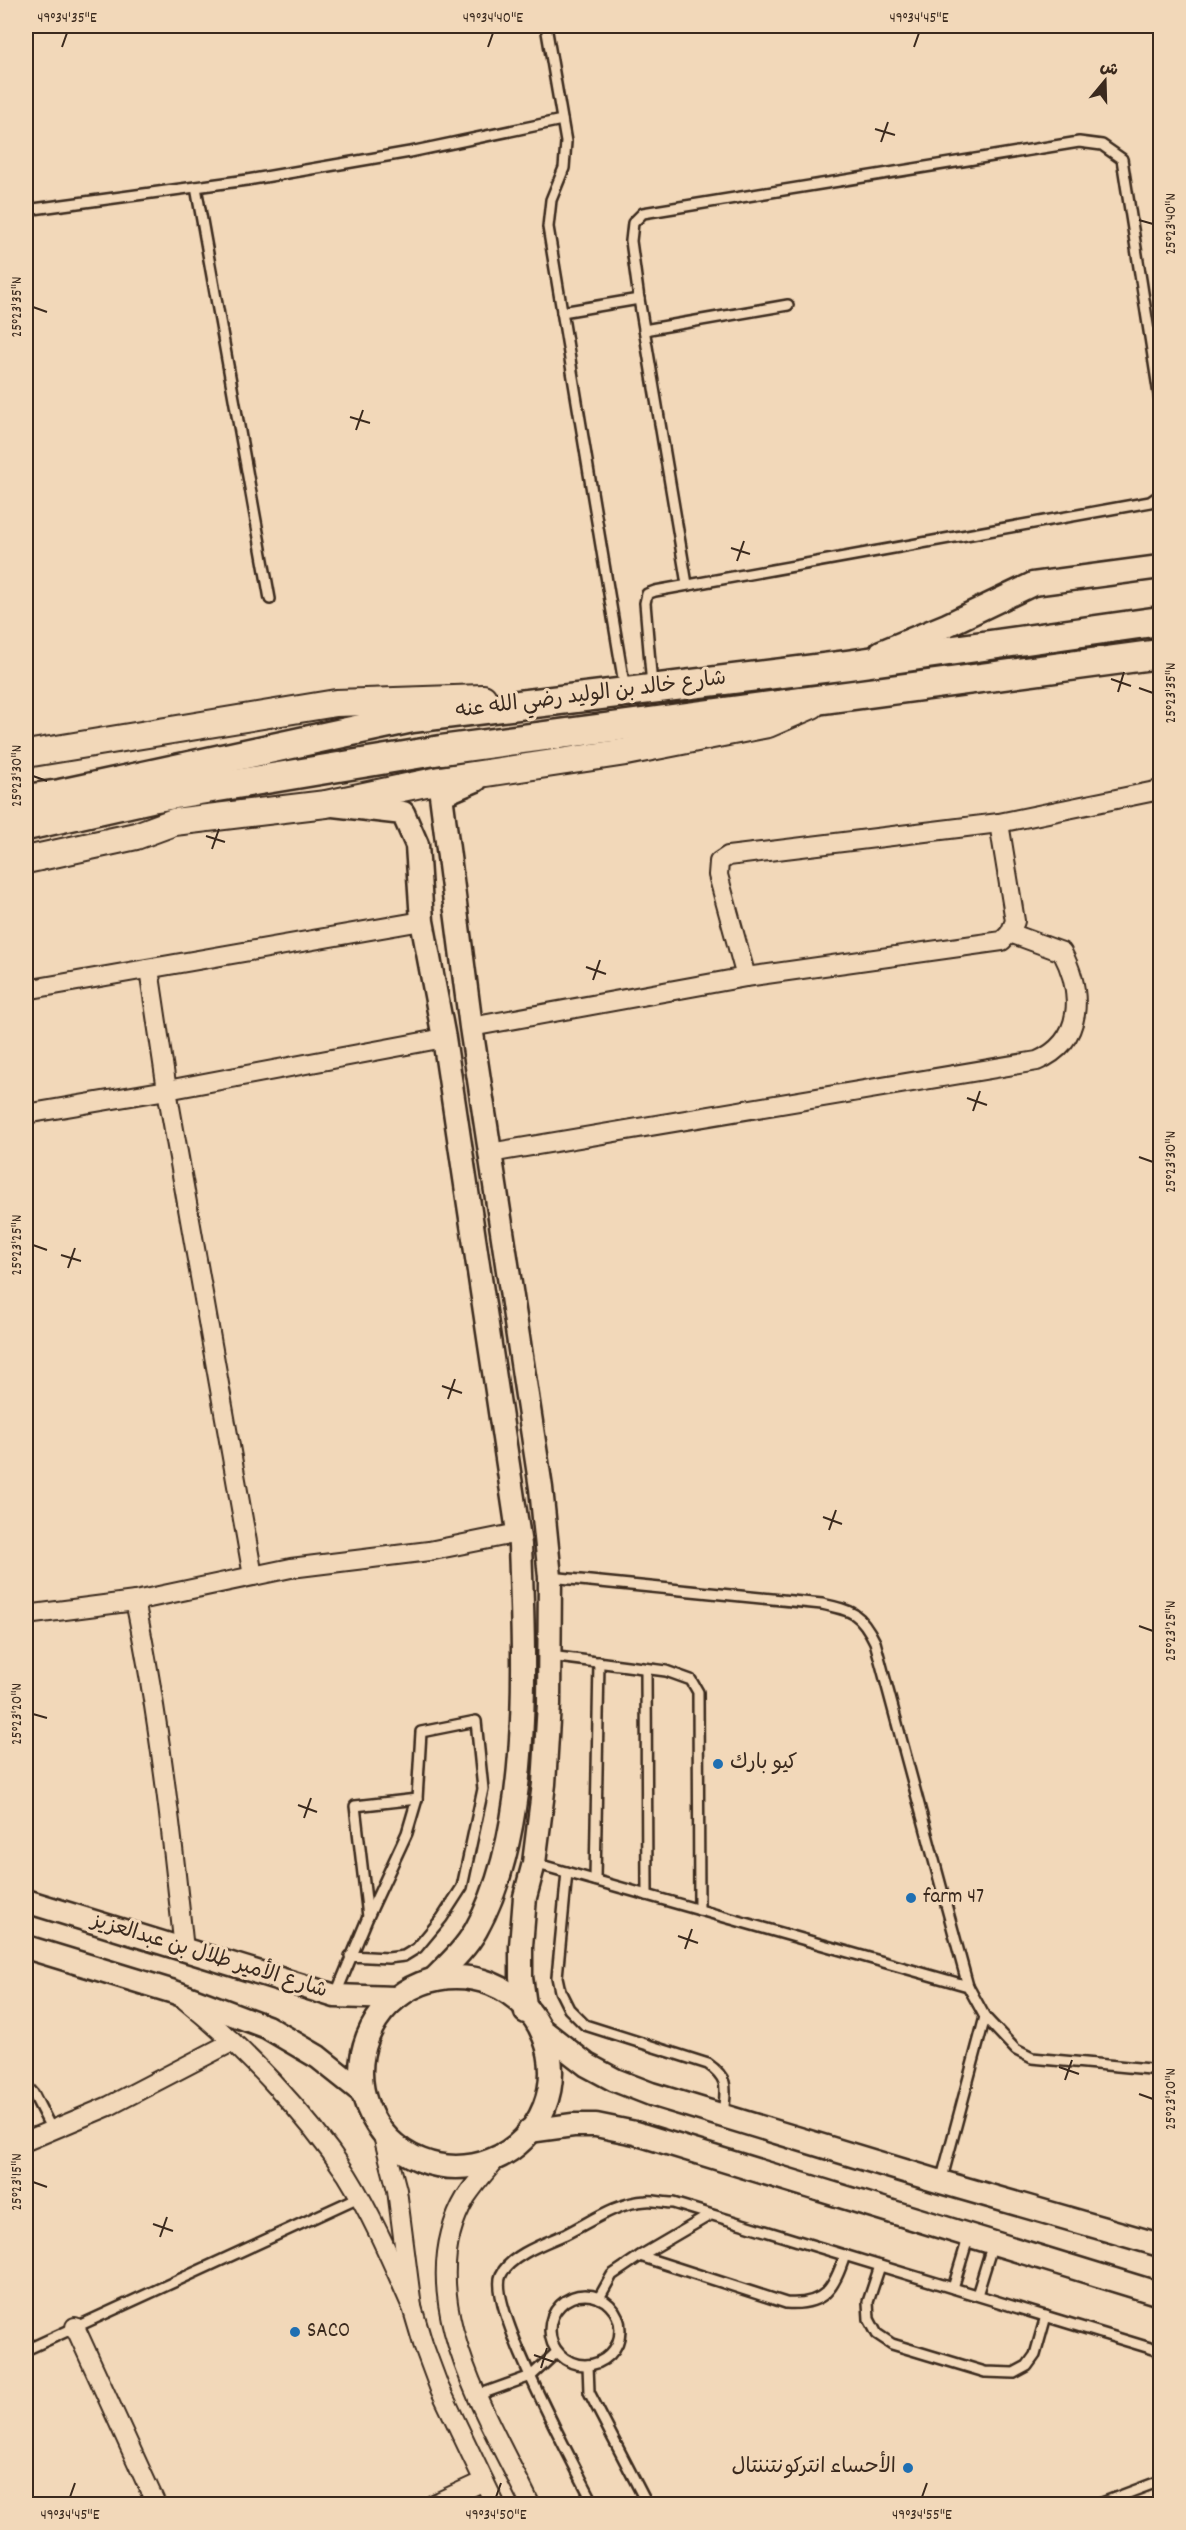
<svg xmlns="http://www.w3.org/2000/svg" width="1186" height="2530" font-family="Dekko,'Playpen Sans Arabic',sans-serif">
<rect width="100%" height="100%" fill="#f2d8b9"/>
<filter id="ink" filterUnits="userSpaceOnUse"><feTurbulence type="fractalNoise" baseFrequency=".0167" numOctaves="2"/><feDisplacementMap in="SourceGraphic" scale="12" xChannelSelector="R" yChannelSelector="G"/><feConvolveMatrix kernelMatrix="1 2 1 2 8 2 1 2 1" color-interpolation-filters="sRGB"/></filter>
<g filter="url(#ink)">
<g fill="none" stroke-linecap="round" stroke-linejoin="round">
<g stroke="#3b2a1e" stroke-width="14">
<g id="service">
<polyline points="546,26 566,142 564,168 551,200 548,227 625,690"/>
<polyline points="196,187 270,599"/>
<polyline points="26,210 247,180 410,152 562,120"/>
<polyline points="639,299 631,241 633,223 643,213 1079,142 1102,145 1122,159 1160,401"/>
<polyline points="562,312 639,299 687,584"/>
<polyline points="644,330 788,305"/>
<polyline points="652,686 645,603 647,594 655,591 1150,502 1160,495"/>
<path d="M550,1577L822,1604C853,1611 861,1613 875,1642L968,1986"/>
<polyline points="550,1656 666,1671 691,1680 698,1692 699,1910"/>
<polyline points="646,1669 647,1895"/>
<polyline points="534,1863 968,1986 985,2017 941,2182"/>
<path d="M567,1872L557,1977L560,1991L569,2009L585,2025L708,2064C731,2080 725,2090 723,2116"/>
<polyline points="595,1880 599,1662"/>
<polyline points="368,1917 355,1806 417,1799"/>
<polyline points="335,1996 368,1917 407,1833 417,1799 421,1732 476,1721 483,1789 462,1887 442,1918 417,1948 404,1956 388,1958 350,1956"/>
<polyline points="985,2017 1016,2050 1032,2058 1160,2070"/>
<polyline points="26,2085 33,2093 51,2128"/>
<path d="M640,2256L786,2303C825,2306 834,2288 845,2255"/>
<polyline points="880,2266 868,2302 869,2319 877,2334 892,2344 985,2372 1014,2373 1027,2366 1035,2355 1046,2316"/>
<polyline points="953,2288 969,2235"/>
<circle cx="585" cy="2330" r="35"/>
<polyline points="977,2295 993,2243"/>
<polyline points="599,2298 612,2275 640,2256 710,2215"/>
<polyline points="26,2350 359,2197"/>
<polyline points="588,2365 589,2392 647,2504"/>
<polyline points="478,2395 531,2376 557,2352"/>
<path d="M594,2504C576,2468 487,2306 501,2275C510,2255 548,2242 566,2234C590,2222 618,2202 646,2201C654,2200 664,2203 673,2203L1160,2351"/>
<polyline points="1099,2504 1160,2481"/>
</g>
</g>
<g stroke="#3b2a1e" stroke-width="22">
<g id="minor">
<polyline points="149,969 167,1090 253,1576"/>
<polyline points="746,977 718,875 719,862 728,856 999,823 1160,790"/>
<polyline points="26,990 422,921"/>
<polyline points="471,1027 746,977 1002,941 1010,933 1015,921 999,823"/>
<polyline points="26,1114 167,1090 444,1038"/>
<path d="M490,1153L1037,1061C1084,1041 1083,992 1062,952L1010,933"/>
<polyline points="26,1615 135,1601"/>
<path d="M184,1950C172,1833 159,1716 135,1601L291,1568L429,1551L518,1533"/>
<path d="M185,2000C244,2048 305,2112 347,2175C373,2217 392,2262 412,2307"/>
<polyline points="382,2132 397,2190 412,2307 423,2344 439,2387 495,2504"/>
<polyline points="26,2141 109,2106 232,2042"/>
<path d="M498,2157C487,2170 475,2183 466,2197C408,2294 488,2416 530,2504"/>
<polyline points="75,2327 156,2504"/>
<polyline points="434,2504 484,2481"/>
</g>
</g>
<g stroke="#3b2a1e" stroke-width="27">
<g id="tertiary">
<polyline points="881,652 947,625 1033,584 1160,567"/>
<polyline points="476,780 441,795 471,1027 541,1488 550,1577 549,1704 544,1784 534,1863 525,1897 521,1946 521,1977 526,2012"/>
<path d="M333,805L403,813L417,845L422,921L444,1038L520,1545C524,1659 533,1829 476,1930C466,1948 450,1963 435,1978"/>
<polyline points="26,1901 335,1996 395,1998"/>
<polyline points="26,1947 174,1992 267,2027 318,2057 362,2092"/>
<circle cx="456" cy="2072" r="95"/>
<polyline points="542,2030 587,2065 615,2080 651,2094 941,2182 1160,2245"/>
<polyline points="529,2131 573,2125 596,2125 635,2133 1160,2294"/>
</g>
</g>
<g stroke="#3b2a1e" stroke-width="30">
<g id="secondary">
<polyline points="26,754 336,703 483,698"/>
<polyline points="26,860 136,836 174,822 326,804 440,780 626,752 768,724 812,705"/>
</g>
</g>
<g stroke="#3b2a1e" stroke-width="33">
<g id="primary">
<polyline points="26,799 60,794 412,718 848,665 1160,621"/>
<polyline points="26,826 151,798 441,750 1160,654"/>
</g>
</g>
<use href="#service" stroke="#f2d8b9" stroke-width="9"/>
<use href="#minor" stroke="#f2d8b9" stroke-width="18"/>
<use href="#tertiary" stroke="#f2d8b9" stroke-width="22"/>
<use href="#secondary" stroke="#f2d8b9" stroke-width="26"/>
<use href="#primary" stroke="#f2d8b9" stroke-width="28"/>
</g>
</g>
<path fill="none" stroke="#3b2a1e" stroke-width="2" d="M62,47L67,33M488,47L493,33M914,47L919,33M875,129L895,135M881,142L888,122M1139,220L1153,224M33,307L47,312M350,417L370,423M356,430L363,410M731,548L750,554M737,561L744,541M1111,679L1131,686M1139,688L1153,693M1118,692L1124,672M33,776L47,781M206,836L225,842M212,849L219,829M586,967L606,974M593,980L600,960M967,1098L987,1105M973,1111L980,1091M1139,1157L1153,1162M33,1245L47,1250M61,1255L81,1261M68,1268L75,1248M442,1386L462,1393M448,1399L455,1379M823,1517L842,1524M829,1530L836,1510M1139,1626L1153,1631M33,1714L47,1718M298,1805L317,1812M304,1818L311,1798M678,1936L698,1943M685,1949L692,1929M1059,2067L1079,2074M1065,2080L1072,2060M1139,2094L1153,2099M33,2182L47,2187M153,2224L173,2231M160,2237L167,2217M534,2355L554,2362M541,2368L547,2348M70,2497L75,2483M496,2497L501,2483M922,2497L927,2483"/>
<g fill="#1f6fb2" stroke="#f2d8b9" stroke-width="2">
<circle cx="718" cy="1764" r="6"/>
<circle cx="911" cy="1898" r="6"/>
<circle cx="295" cy="2332" r="6"/>
<circle cx="908" cy="2468" r="6"/>
</g>
<g text-anchor="middle" dominant-baseline="central" stroke-width="6" stroke-linejoin="round" paint-order="stroke">
<g font-size="21" fill="#3b2a1e" stroke="#f2d8b9">
<text transform="translate(591 696) rotate(-7)">شارع خالد بن الوليد رضي الله عنه</text>
<text transform="translate(209 1957) rotate(17)">شارع الأمير طلال بن عبدالعزيز</text>
</g>
<g font-size="21" fill="#3b2a1e" stroke="#f2d8b9" text-anchor="start">
<text x="730" y="1764">كيو بارك</text>
<text x="923" y="1898">farm 47</text>
<text x="307" y="2332">SACO</text>
<text x="896" y="2468" text-anchor="end">الأحساء انتركونتننتال</text>
</g>
</g>
<rect width="1186" height="2530" fill="none" stroke="#f2d8b9" stroke-width="66"/>
<g transform="translate(1105 81) rotate(19)" stroke="#f2d8b9" stroke-width="4.5" paint-order="stroke">
<path d="M0-4.5L10 22L0 15L-10 22Z" fill="#3b2a1e"/>
<text y="-9" font-size="16" font-weight="bold" text-anchor="middle" fill="#3b2a1e">ش</text>
</g>
<rect x="33" y="33" width="1120" height="2464" fill="none" stroke="#3b2a1e" stroke-width="2"/>
<g font-size="15" text-anchor="middle" fill="#3b2a1e">
<text x="67" y="22">49°34'35"E</text>
<text x="493" y="22">49°34'40"E</text>
<text x="919" y="22">49°34'45"E</text>
<text transform="translate(1170 224) rotate(-90)" y="5">25°23'40"N</text>
<text transform="translate(16 307) rotate(-90)" y="5">25°23'35"N</text>
<text transform="translate(1170 693) rotate(-90)" y="5">25°23'35"N</text>
<text transform="translate(16 776) rotate(-90)" y="5">25°23'30"N</text>
<text transform="translate(1170 1162) rotate(-90)" y="5">25°23'30"N</text>
<text transform="translate(16 1245) rotate(-90)" y="5">25°23'25"N</text>
<text transform="translate(1170 1631) rotate(-90)" y="5">25°23'25"N</text>
<text transform="translate(16 1714) rotate(-90)" y="5">25°23'20"N</text>
<text transform="translate(1170 2099) rotate(-90)" y="5">25°23'20"N</text>
<text transform="translate(16 2182) rotate(-90)" y="5">25°23'15"N</text>
<text x="70" y="2519">49°34'45"E</text>
<text x="496" y="2519">49°34'50"E</text>
<text x="922" y="2519">49°34'55"E</text>
</g>
</svg>
